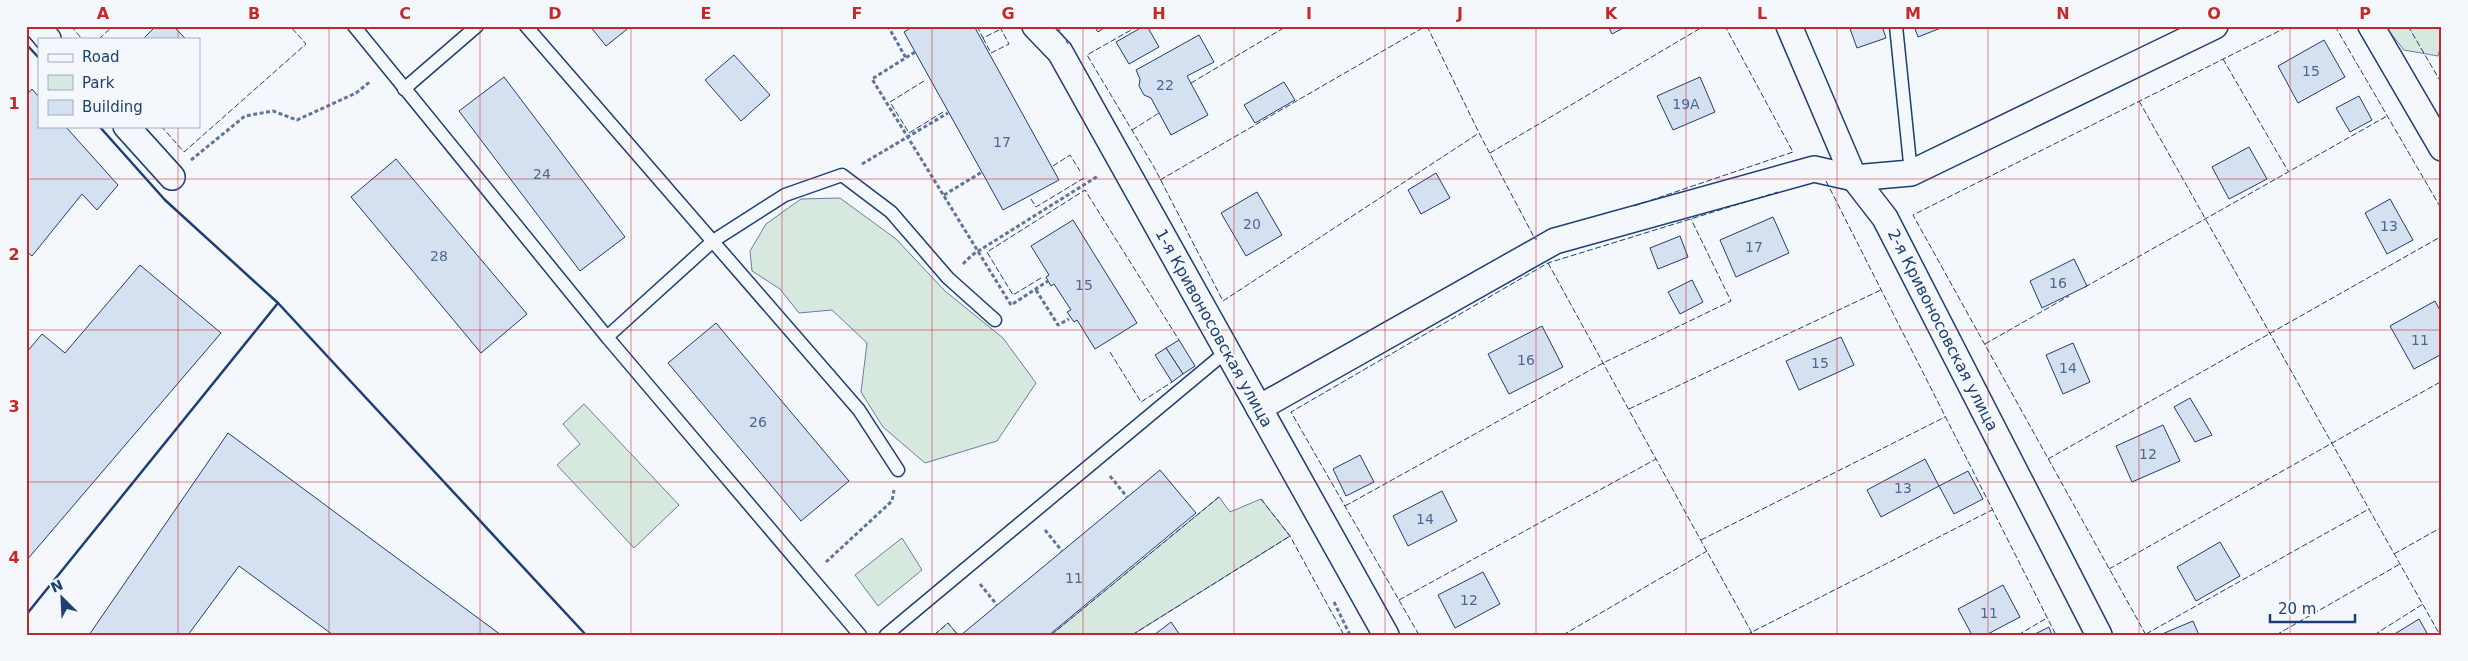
<svg xmlns="http://www.w3.org/2000/svg" width="2468" height="661" font-family="'DejaVu Sans',sans-serif">
<rect width="100%" height="100%" fill="#f4f7fb"/>
<g fill="#d7e8df" stroke="#687fa3">
<polygon points="2385,26 2442,26 2442,41 2438,56 2404,50"/>
<polygon points="840,198 896,239 945,291 1003,338 1036,383 997,441 925,463 883,427 861,392 867,343 832,310 799,313 780,289 752,271 750,251 766,224 801,199"/>
<polygon points="584,404 679,505 634,548 557,465 580,444 563,424"/>
<polygon points="1219,497 1230,512 1261,499 1290,536 1132,635 1051,635"/>
<polygon points="902,538 922,570 878,606 855,575"/>
<polygon points="948,623 958,635 934,635"/>
</g>
<g fill="#d5e0f0" stroke="#1d3f73">
<polygon points="156,26 173,26 186,39 143,39"/>
<polygon points="590,26 631,26 606,46"/>
<polygon points="914,26 974,26 1059,180 1003,210 904,32"/>
<polygon points="1094,26 1107,26 1098,32"/>
<polygon points="1144,26 1147,26 1159,47 1129,64 1116,42"/>
<polygon points="1608,26 1627,26 1612,34"/>
<polygon points="1849,26 1882,26 1886,38 1857,48"/>
<polygon points="1914,26 1946,26 1918,37"/>
<polygon points="1199,35 1214,62 1187,76 1208,115 1171,135 1151,98 1144,95 1139,86 1140,79 1136,70"/>
<polygon points="2324,40 2345,77 2298,103 2278,66"/>
<polygon points="734,55 770,95 741,121 705,80"/>
<polygon points="504,77 625,237 580,271 459,111"/>
<polygon points="1700,77 1715,112 1673,130 1657,96"/>
<polygon points="1284,82 1295,100 1255,123 1244,105"/>
<polygon points="32,89 39,97 39,126 65,126 118,185 97,210 82,194 32,256 26,251 26,96"/>
<polygon points="2359,96 2372,120 2350,132 2336,108"/>
<polygon points="2249,147 2267,179 2229,199 2212,167"/>
<polygon points="396,159 527,314 481,353 351,197"/>
<polygon points="1436,173 1450,198 1421,214 1408,190"/>
<polygon points="1257,192 1282,235 1246,256 1221,213"/>
<polygon points="2390,199 2413,240 2387,254 2365,213"/>
<polygon points="1773,217 1789,253 1736,277 1720,240"/>
<polygon points="1073,220 1137,323 1095,349 1077,320 1074,322 1067,312 1071,310 1054,284 1051,286 1048,281 1046,277 1049,275 1031,246"/>
<polygon points="1680,236 1688,257 1658,269 1650,248"/>
<polygon points="2074,259 2087,286 2042,308 2030,281"/>
<polygon points="140,265 221,333 26,561 26,353 42,334 65,353"/>
<polygon points="1692,280 1703,302 1680,314 1668,292"/>
<polygon points="2435,301 2442,314 2442,354 2414,369 2390,326"/>
<polygon points="716,323 849,481 801,521 668,363"/>
<polygon points="1542,326 1563,367 1509,394 1488,354"/>
<polygon points="1841,337 1854,365 1799,390 1786,361"/>
<polygon points="1179,340 1195,366 1183,374 1166,348"/>
<polygon points="2073,343 2090,382 2063,394 2046,355"/>
<polygon points="1166,348 1183,374 1172,382 1155,355"/>
<polygon points="2190,398 2212,435 2195,442 2174,407"/>
<polygon points="2163,425 2180,461 2132,482 2116,446"/>
<polygon points="228,433 501,635 333,635 239,566 188,635 89,635"/>
<polygon points="1360,455 1374,482 1346,496 1333,469"/>
<polygon points="1925,459 1939,486 1881,517 1867,490"/>
<polygon points="1160,470 1196,513 1049,635 961,635"/>
<polygon points="1968,471 1983,499 1954,514 1939,486"/>
<polygon points="1442,491 1457,521 1408,546 1393,516"/>
<polygon points="2220,542 2240,576 2196,601 2177,567"/>
<polygon points="1483,572 1500,604 1455,628 1438,595"/>
<polygon points="2003,585 2020,617 1986,635 1972,635 1958,609"/>
<polygon points="2419,619 2428,635 2393,635"/>
<polygon points="2193,621 2199,635 2163,635 2162,634"/>
<polygon points="1171,622 1180,635 1154,635"/>
<polygon points="2049,627 2052,635 2033,635"/>
</g>
<g fill="none" stroke-linecap="round" stroke-linejoin="round">
<g stroke="#1d3f73" stroke-width="15">
<g id="service">
<polyline points="354,26 607,337 713,241 785,195 842,175 891,212 948,278 995,320"/>
<polyline points="526,26 859,410 898,470"/>
<polyline points="1896,26 1911,173"/>
<polyline points="404,89 477,26"/>
<polyline points="607,337 860,635"/>
<polyline points="886,635 1227,351"/>
</g>
</g>
<g stroke="#1d3f73" stroke-width="28">
<g id="minor">
<polyline points="37,26 48,39"/>
<polyline points="1035,26 1060,52 1386,635"/>
<polyline points="1789,26 1854,178 1885,218 2099,635"/>
<polyline points="2371,26 2442,148"/>
<polyline points="126,126 172,177"/>
<polyline points="1259,408 1555,241 1814,169 1854,178 1911,173 2215,26"/>
</g>
</g>
<g stroke="#5e769c" stroke-width="3" stroke-dasharray="4 2.5" stroke-linecap="butt">
<polyline points="891,26 889,28 906,58"/>
<polyline points="915,52 872,79 1011,305 1048,281"/>
<polyline points="191,160 245,116 273,111 297,120 356,93 371,81"/>
<polyline points="862,164 948,113"/>
<polyline points="944,195 982,172"/>
<polyline points="963,264 972,255 1098,176"/>
<polyline points="1036,290 1058,325 1069,319"/>
<polyline points="1110,476 1127,497"/>
<polyline points="1045,530 1062,551"/>
<polyline points="826,562 892,501 894,490"/>
<polyline points="980,584 997,605"/>
<polyline points="1334,602 1350,635"/>
</g>
<use href="#service" stroke="#f4f7fb" stroke-width="12"/>
<use href="#minor" stroke="#f4f7fb" stroke-width="25"/>
<g stroke="#1d3f73" stroke-width="1" stroke-dasharray="6 2.5" stroke-linecap="butt">
<polyline points="71,26 82,39"/>
<polyline points="977,26 983,38 1001,29 999,26"/>
<polyline points="1057,26 1068,44"/>
<polyline points="1138,26 1087,55 1154,167 1223,301 1479,133 1535,239 1537,239"/>
<polyline points="1427,26 1479,133"/>
<polyline points="2335,26 2442,210"/>
<polyline points="2408,26 2442,84"/>
<polyline points="983,38 991,53 1009,44 1001,29"/>
<polyline points="99,39 113,26"/>
<polyline points="2223,59 2288,171"/>
<polyline points="924,81 890,102 909,133 943,112"/>
<polyline points="1191,83 1287,26"/>
<polyline points="2139,101 2440,635"/>
<polyline points="161,126 184,152 306,44 290,26"/>
<polyline points="1132,130 1159,113"/>
<polyline points="1490,153 1704,26"/>
<polyline points="1053,166 1070,155 1080,171"/>
<polyline points="1160,180 1426,26"/>
<polyline points="1826,181 2056,635"/>
<polyline points="1031,199 1036,207 1084,178"/>
<polyline points="1634,206 1793,152 1725,26"/>
<polyline points="1548,263 1753,635"/>
<polyline points="1041,278 1013,295 987,252 1085,190 1179,340"/>
<polyline points="2085,287 2387,116"/>
<polyline points="1985,344 2069,296"/>
<polyline points="1110,352 1141,402 1172,382"/>
<polyline points="1629,409 1881,290"/>
<polyline points="2048,459 2442,236"/>
<polyline points="1261,499 1290,536 1344,635"/>
<polyline points="1345,506 1603,363 1731,301 1691,219"/>
<polyline points="1701,540 1945,417"/>
<polyline points="2394,554 2442,527"/>
<polyline points="2109,569 2442,381"/>
<polyline points="1399,600 1656,459"/>
<polyline points="2146,634 2369,509"/>
<polyline points="934,635 948,623 958,635"/>
<polyline points="1051,635 1219,497"/>
<polyline points="1132,635 1290,536"/>
<polyline points="1419,635 1291,412 1548,263 1778,192"/>
<polyline points="1563,635 1707,551"/>
<polyline points="1746,635 1992,510"/>
<polyline points="2018,635 2047,618"/>
<polyline points="2146,635 1913,215 2289,26"/>
<polyline points="2276,635 2400,564"/>
<polyline points="2374,635 2423,604"/>
</g>
<g stroke="#1d3f73" stroke-width="2.5">
<polyline points="26,44 39,58"/>
<polyline points="99,126 165,200 278,303 586,635"/>
<polyline points="26,615 278,303"/>
</g>
</g>
<path fill="none" stroke="#c62828" stroke-width="1" stroke-opacity="0.55" d="M178,26V39M329,26V635M480,26V635M631,26V635M782,26V635M932,26V635M1083,26V635M1234,26V635M1385,26V635M1536,26V635M1686,26V635M1837,26V635M1988,26V635M2139,26V635M2290,26V635M178,126V635M26,179H2442M26,330H2442M26,482H2442"/>
<g text-anchor="middle" dominant-baseline="central" stroke-width="4" stroke-linejoin="round" paint-order="stroke">
<g font-size="14" fill="#4b6792">
<text x="2311" y="71">15</text>
<text x="1165" y="85">22</text>
<text x="1686" y="104">19А</text>
<text x="1002" y="142">17</text>
<text x="542" y="174">24</text>
<text x="1252" y="224">20</text>
<text x="2389" y="226">13</text>
<text x="1754" y="247">17</text>
<text x="439" y="256">28</text>
<text x="2058" y="283">16</text>
<text x="1084" y="285">15</text>
<text x="2420" y="340">11</text>
<text x="1526" y="360">16</text>
<text x="1820" y="363">15</text>
<text x="2068" y="368">14</text>
<text x="758" y="422">26</text>
<text x="2148" y="454">12</text>
<text x="1903" y="488">13</text>
<text x="1425" y="519">14</text>
<text x="1074" y="578">11</text>
<text x="1469" y="600">12</text>
<text x="1989" y="613">11</text>
</g>
<g font-size="16" fill="#1d3f73" stroke="#f4f7fb">
<text transform="translate(1214 328) rotate(61)">1-я Кривоносовская улица</text>
<text transform="translate(1943 330) rotate(63)">2-я Кривоносовская улица</text>
</g>
</g>
<rect width="2468" height="661" fill="none" stroke="#f4f7fb" stroke-width="55"/>
<rect x="38" y="38" width="162" height="90" fill="#f4f7fb" stroke="#9eadc5"/>
<rect x="48" y="54" width="25" height="8" fill="#f4f7fb" stroke="#9eadc5"/>
<text x="82" y="62" font-size="15" fill="#1d3f73">Road</text>
<rect x="48" y="75" width="25" height="15" fill="#d7e8df" stroke="#9eadc5"/>
<text x="82" y="88" font-size="15" fill="#1d3f73">Park</text>
<rect x="48" y="100" width="25" height="15" fill="#d5e0f0" stroke="#9eadc5"/>
<text x="82" y="112" font-size="15" fill="#1d3f73">Building</text>
<g transform="translate(62 598) rotate(336)" stroke="#f4f7fb" stroke-width="4" paint-order="stroke">
<path d="M0-4L9 19L0 12L-9 19Z" fill="#1d3f73"/>
<text y="-8" font-size="14" font-weight="bold" text-anchor="middle" fill="#1d3f73">N</text>
</g>
<path d="M2270 614v8h85v-8" fill="none" stroke="#1d3f73" stroke-width="2.5"/>
<text x="2278" y="614" font-size="15" fill="#1d3f73" stroke="#f4f7fb" stroke-width="4" paint-order="stroke">20 m</text>
<rect x="28" y="28" width="2412" height="606" fill="none" stroke="#c62828" stroke-width="2"/>
<g font-size="16" text-anchor="middle" font-weight="bold" fill="#c62828">
<text x="103" y="19">A</text>
<text x="254" y="19">B</text>
<text x="405" y="19">C</text>
<text x="555" y="19">D</text>
<text x="706" y="19">E</text>
<text x="857" y="19">F</text>
<text x="1008" y="19">G</text>
<text x="1159" y="19">H</text>
<text x="1309" y="19">I</text>
<text x="1460" y="19">J</text>
<text x="1611" y="19">K</text>
<text x="1762" y="19">L</text>
<text x="1913" y="19">M</text>
<text x="2063" y="19">N</text>
<text x="2214" y="19">O</text>
<text x="2365" y="19">P</text>
<text x="14" y="109">1</text>
<text x="14" y="260">2</text>
<text x="14" y="412">3</text>
<text x="14" y="563">4</text>
</g>
</svg>
